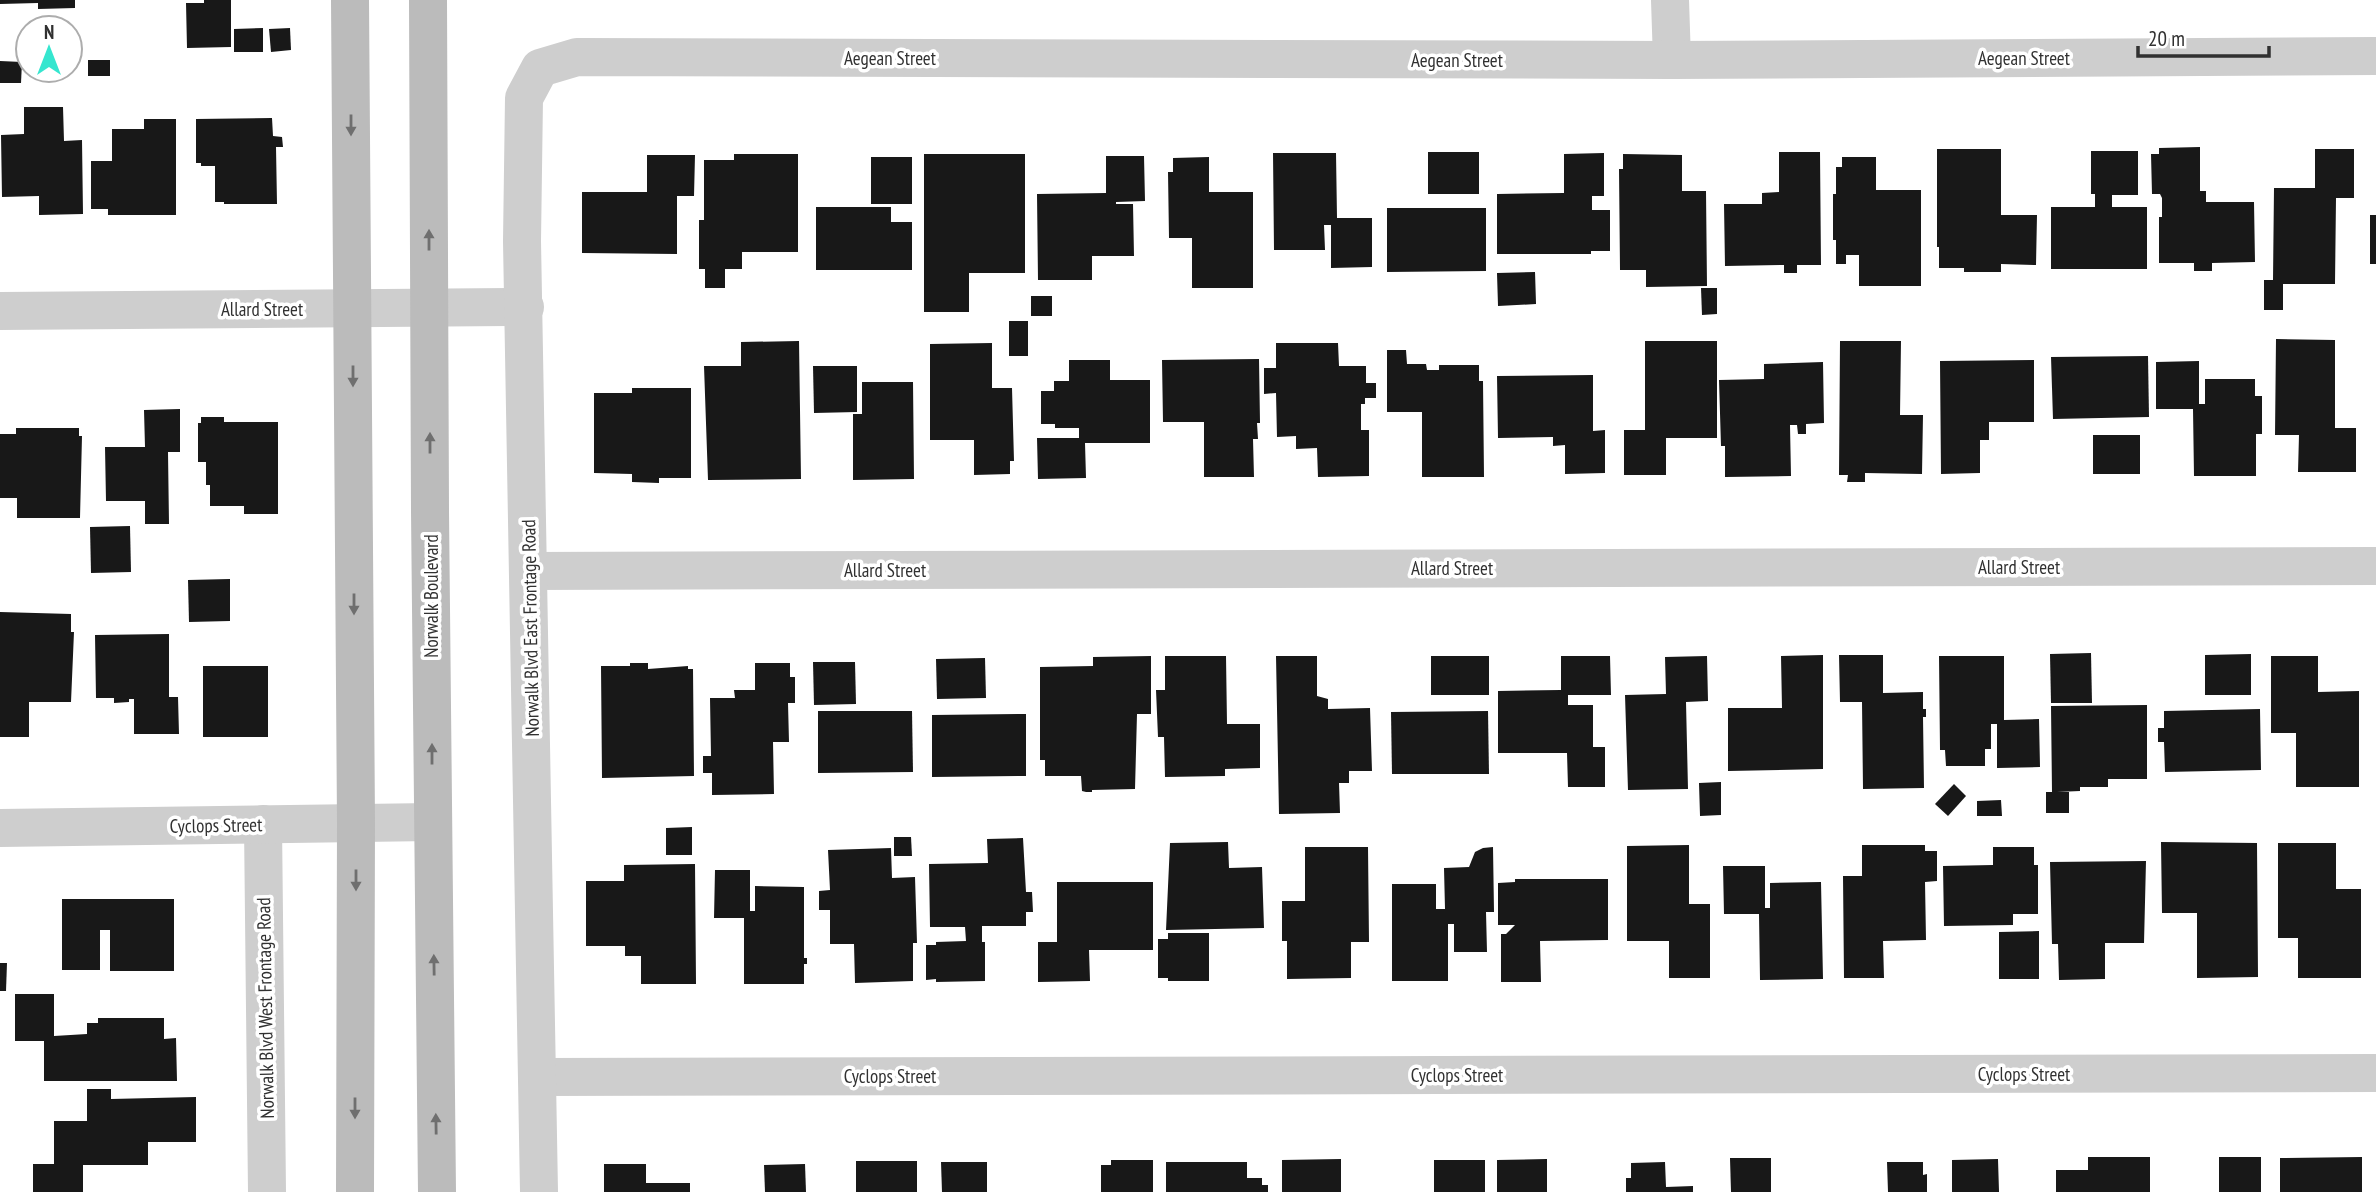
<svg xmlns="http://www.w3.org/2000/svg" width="2376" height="1192" font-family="'PT Sans Narrow',sans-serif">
<rect width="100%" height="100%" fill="#fff"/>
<g fill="#181818">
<polygon points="0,0 75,0 75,8 38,9 38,3 0,4"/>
<polygon points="204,0 231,0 231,47 187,48 186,3 204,3"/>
<polygon points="263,28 263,52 234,52 234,29"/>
<polygon points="290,28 291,50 271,52 269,29"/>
<rect x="88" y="60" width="22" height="16"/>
<polygon points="0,61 22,62 21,83 0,83"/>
<polygon points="24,107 63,107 64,141 82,140 83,214 39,215 39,196 2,197 1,135 24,134"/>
<polygon points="272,118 273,136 282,137 283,147 276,147 277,204 224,204 224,202 215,202 215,166 201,166 201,163 196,163 196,119"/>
<polygon points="144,119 176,119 176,215 108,215 108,209 91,209 91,161 112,161 112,129 144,129"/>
<polygon points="2200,147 2200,191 2206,191 2206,202 2254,202 2255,262 2212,263 2212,271 2194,271 2194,263 2159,263 2159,217 2162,217 2162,198 2160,194 2152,194 2151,154 2159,154 2159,148"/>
<polygon points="1937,149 2001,149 2001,215 2037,215 2036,265 2001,264 2001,272 1964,272 1964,268 1939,268 1939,247 1937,247"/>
<polygon points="2315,149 2354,149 2354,198 2336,198 2335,284 2283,284 2283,310 2264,310 2264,280 2273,280 2274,188 2315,188"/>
<polygon points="2091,151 2138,151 2138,195 2112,195 2112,207 2147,207 2147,269 2051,269 2051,207 2095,207 2095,194 2091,194"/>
<rect x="1428" y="152" width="51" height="42"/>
<polygon points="1779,152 1820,152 1821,265 1797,265 1797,273 1784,273 1784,265 1725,266 1724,204 1762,204 1762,193 1779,192"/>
<polygon points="1273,153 1336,153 1337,218 1372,218 1372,267 1331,268 1331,225 1324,225 1325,250 1274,250"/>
<polygon points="1604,153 1604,196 1592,196 1592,210 1610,210 1610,251 1591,251 1591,254 1497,254 1497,194 1564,193 1564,154"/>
<polygon points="734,154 798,154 798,252 742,252 742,269 725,269 725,288 705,288 705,269 699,269 699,220 704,220 704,160 734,160"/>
<polygon points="924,154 1025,154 1025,273 969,273 969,312 924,312"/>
<polygon points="1623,154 1682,155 1682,191 1706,191 1707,286 1646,287 1646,270 1620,270 1619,169 1623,169"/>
<polygon points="647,155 695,155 694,196 677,196 677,254 582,253 582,192 647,192"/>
<polygon points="1106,156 1144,156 1145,201 1116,202 1116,204 1133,204 1134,256 1092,256 1092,280 1038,280 1037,194 1106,193"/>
<rect x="871" y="157" width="41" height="47"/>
<polygon points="1209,157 1209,192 1253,192 1253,288 1192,288 1192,238 1169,238 1168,172 1173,172 1173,158"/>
<polygon points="1842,157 1876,157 1876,190 1921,190 1921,286 1859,286 1859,255 1846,255 1846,264 1836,264 1836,240 1833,240 1833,194 1836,194 1836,167 1842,167"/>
<polygon points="816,207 891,207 891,222 912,222 912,270 816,270"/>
<polygon points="1387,208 1486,208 1486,271 1387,272"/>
<rect x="2370" y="215" width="6" height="49"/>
<polygon points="1535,272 1536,304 1498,306 1497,273"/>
<polygon points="1701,288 1717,288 1717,314 1702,315"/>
<rect x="1031" y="296" width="21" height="20"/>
<rect x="1009" y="321" width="19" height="35"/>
<polygon points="2276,339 2335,340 2335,428 2356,428 2356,472 2298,472 2299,435 2275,435"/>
<polygon points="799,341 801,479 708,480 704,366 741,366 741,342"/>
<polygon points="1645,341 1717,341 1717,438 1666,438 1666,475 1624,475 1624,430 1645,430"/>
<polygon points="1840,341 1901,341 1900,415 1923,415 1922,474 1865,473 1865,482 1847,482 1848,475 1839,475"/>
<polygon points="992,343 992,388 1012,388 1014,461 1010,461 1010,474 974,475 974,440 930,440 930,344"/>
<polygon points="1276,343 1338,343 1339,366 1366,366 1366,383 1376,383 1376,398 1365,398 1365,404 1361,404 1361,430 1369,430 1369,476 1318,477 1317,448 1296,449 1296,436 1277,437 1276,393 1264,394 1264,368 1276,368"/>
<polygon points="1387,350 1406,350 1407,364 1426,364 1427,370 1439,370 1439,365 1479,365 1479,381 1483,381 1484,477 1422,477 1422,412 1387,412"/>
<polygon points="2148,356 2149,417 2053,419 2051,357"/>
<polygon points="1259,359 1260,423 1257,423 1258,439 1253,439 1254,477 1204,477 1204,422 1163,422 1162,360"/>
<polygon points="1069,360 1110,360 1110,380 1150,380 1150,443 1085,443 1086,478 1038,479 1037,438 1079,438 1079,428 1055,428 1055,424 1041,424 1041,391 1054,391 1054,381 1069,381"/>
<polygon points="2034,360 2034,422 1989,422 1989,440 1980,440 1980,473 1941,474 1940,361"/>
<polygon points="2199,361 2199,404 2205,404 2205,379 2255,379 2255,396 2262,396 2262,434 2256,434 2256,476 2194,476 2193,409 2156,409 2156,362"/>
<polygon points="1823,362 1824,423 1806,424 1806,434 1798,434 1797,425 1790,425 1791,476 1725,477 1725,446 1721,446 1719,380 1764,379 1764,364"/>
<polygon points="813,366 857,366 857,412 814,413"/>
<polygon points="1593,375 1593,431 1605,430 1605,473 1565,474 1565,445 1553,446 1553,437 1498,438 1497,376"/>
<polygon points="862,382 913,382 914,479 853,480 853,414 862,414"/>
<polygon points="632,388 691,388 691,478 659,478 659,483 632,482 632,474 594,473 594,393 632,393"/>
<polygon points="180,409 180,452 168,452 169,524 145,524 145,501 106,501 105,447 145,447 144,410"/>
<polygon points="201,417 224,417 224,422 278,422 278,514 244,514 244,506 210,506 210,485 206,485 206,462 198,462 198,423 201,423"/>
<polygon points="16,428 79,428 79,436 82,436 80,518 17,518 17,498 0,498 0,434 16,434"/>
<rect x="2093" y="435" width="47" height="39"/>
<polygon points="130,526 131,572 91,573 90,527"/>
<polygon points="230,579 230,621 189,622 188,580"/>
<polygon points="0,612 71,614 71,632 74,632 71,702 29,702 29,737 0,737"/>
<polygon points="169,634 169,697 178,697 179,734 134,734 134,699 129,699 129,702 114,703 114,698 96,698 95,635"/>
<polygon points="2091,653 2092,703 2051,703 2050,654"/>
<polygon points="2251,654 2251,695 2205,695 2205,655"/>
<polygon points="1823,655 1823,769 1728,771 1728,708 1782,708 1781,656"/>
<polygon points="1839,655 1883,655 1883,693 1923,692 1923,709 1926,709 1926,717 1923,717 1924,788 1863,789 1862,702 1840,702"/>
<polygon points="1151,656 1151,714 1137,714 1135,789 1092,790 1092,792 1086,792 1082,791 1081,776 1045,776 1045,760 1040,760 1040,667 1093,666 1093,657"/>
<polygon points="1165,656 1226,656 1227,724 1260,724 1260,768 1225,769 1225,776 1165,777 1164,737 1158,737 1156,690 1165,690"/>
<polygon points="1276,656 1317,656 1317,696 1328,699 1328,709 1370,708 1372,771 1349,771 1349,783 1339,783 1340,813 1279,814"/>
<rect x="1431" y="656" width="58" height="39"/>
<polygon points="1561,656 1610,656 1611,695 1568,695 1568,705 1593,705 1593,747 1605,747 1605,787 1568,787 1567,753 1498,753 1498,691 1561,690"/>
<polygon points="1707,656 1708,701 1686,702 1688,789 1628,790 1625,695 1666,694 1665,657"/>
<polygon points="1939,656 2004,656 2004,720 2039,719 2040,767 1997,768 1997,724 1991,724 1991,749 1985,749 1985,766 1946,766 1945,750 1940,750"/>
<polygon points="2271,656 2318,656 2318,692 2359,691 2359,787 2296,787 2296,733 2271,733"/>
<polygon points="985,658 986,698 937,699 936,659"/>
<polygon points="813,662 855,662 856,704 814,705"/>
<polygon points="630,663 648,663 648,669 688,666 688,669 693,669 694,776 602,778 601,666 630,666"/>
<polygon points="755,663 790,663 790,677 795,677 795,703 788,703 789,742 773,742 774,794 712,795 712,773 703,773 703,756 711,756 710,698 735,698 734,690 755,690"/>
<rect x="203" y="666" width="65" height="71"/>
<polygon points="2147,705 2147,779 2108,779 2108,787 2080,787 2080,791 2057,792 2069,792 2069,813 2046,813 2046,792 2052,792 2051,706"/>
<polygon points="2260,709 2261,770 2165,772 2164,742 2158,742 2158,728 2164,728 2164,711"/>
<polygon points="818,711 912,711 913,772 818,773"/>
<polygon points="1488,711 1489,774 1392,774 1391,712"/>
<polygon points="1026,714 1026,776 932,777 932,715"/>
<polygon points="1721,782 1721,815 1700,816 1699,783"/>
<polygon points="1954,784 1966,796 1948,816 1935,804"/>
<polygon points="2001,800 2002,816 1977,816 1977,801"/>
<polygon points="692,827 692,855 666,855 666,828"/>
<polygon points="894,837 911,837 912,856 894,856"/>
<polygon points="1023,838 1026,892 1032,892 1033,912 1026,912 1026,926 982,926 982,942 985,942 985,981 936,982 936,979 926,980 926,945 936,945 936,942 966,941 965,927 930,927 929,864 988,863 987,839"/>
<polygon points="1228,842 1229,868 1262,867 1264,928 1166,930 1170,843"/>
<polygon points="2161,842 2257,843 2258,977 2197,978 2197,913 2162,913"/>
<polygon points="2278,843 2336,843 2336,889 2361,889 2361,978 2298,978 2298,938 2278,938"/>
<polygon points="1689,845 1689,904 1710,904 1710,978 1669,978 1669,941 1627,941 1627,846"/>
<polygon points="1862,845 1925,845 1925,851 1937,851 1937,881 1925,882 1926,940 1883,941 1884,978 1844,978 1843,876 1862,876"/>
<polygon points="1305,847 1368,847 1369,942 1351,942 1351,978 1287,979 1287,941 1282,941 1282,901 1305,901"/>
<polygon points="1493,847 1494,912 1486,912 1487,952 1454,952 1454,924 1448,924 1448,981 1392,981 1392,884 1436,884 1436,909 1445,909 1444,868 1469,867 1475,852 1483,848"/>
<polygon points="1993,847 2034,847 2034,865 2038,865 2038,914 2013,914 2013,925 1944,926 1943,866 1993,865"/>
<polygon points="891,848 892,878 915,877 917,943 913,943 913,981 855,983 854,944 830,944 830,910 819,910 819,891 830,890 828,850"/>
<polygon points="2146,861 2144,943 2105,943 2105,979 2059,980 2058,944 2052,944 2050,862"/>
<polygon points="695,864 696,984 641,984 641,956 625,956 625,946 586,946 586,881 624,881 624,865"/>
<polygon points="1723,866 1765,866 1765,908 1770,908 1770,883 1821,882 1823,979 1760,980 1759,914 1724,914"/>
<polygon points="715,870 750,870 750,911 755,911 755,886 804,887 804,958 807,958 807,964 804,964 804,984 744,984 744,918 714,918"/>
<polygon points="1515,879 1608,879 1608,940 1540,941 1541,982 1501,982 1501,934 1506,934 1515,925 1498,925 1498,883 1515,882"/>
<polygon points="1057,882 1153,882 1153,950 1089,950 1090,981 1038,982 1038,942 1057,942"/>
<polygon points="62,899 174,899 174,971 110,971 110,930 100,930 100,970 62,970"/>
<polygon points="2039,931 2039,979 1999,979 1999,932"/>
<polygon points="1168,933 1209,933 1209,981 1168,981 1168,978 1158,978 1158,939 1168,939"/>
<polygon points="0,963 7,963 6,991 0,991"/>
<polygon points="15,994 54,994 54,1036 87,1034 87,1023 98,1023 98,1018 164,1018 164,1039 176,1038 177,1081 44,1081 44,1041 15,1041"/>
<polygon points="87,1089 111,1089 111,1099 196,1097 196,1142 148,1142 148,1165 83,1165 83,1192 33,1192 33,1164 54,1164 54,1121 87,1121"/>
<polygon points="2088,1157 2150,1157 2150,1192 2056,1192 2056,1170 2088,1170"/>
<rect x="2219" y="1157" width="42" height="35"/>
<polygon points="2362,1157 2362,1192 2280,1192 2280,1158"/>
<polygon points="1730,1158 1771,1158 1771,1192 1731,1192"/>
<polygon points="1341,1159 1341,1192 1282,1192 1282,1160"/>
<polygon points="1547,1159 1547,1192 1497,1192 1497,1160"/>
<polygon points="1998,1159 1999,1192 1952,1192 1952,1160"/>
<polygon points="1111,1160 1153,1160 1153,1192 1101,1192 1101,1165 1111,1165"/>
<rect x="1434" y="1160" width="51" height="32"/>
<rect x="856" y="1161" width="61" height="31"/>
<polygon points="941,1162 987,1162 987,1192 942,1192"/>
<polygon points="1166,1162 1247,1162 1247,1178 1262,1178 1262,1185 1268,1185 1268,1192 1166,1192"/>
<polygon points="1665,1162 1666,1187 1693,1186 1693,1192 1626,1192 1626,1178 1631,1178 1631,1163"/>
<polygon points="1887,1162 1923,1162 1923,1175 1927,1174 1927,1192 1888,1192"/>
<polygon points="604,1164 646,1164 646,1183 690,1183 690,1192 604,1192"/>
<polygon points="805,1164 806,1192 765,1192 764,1165"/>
</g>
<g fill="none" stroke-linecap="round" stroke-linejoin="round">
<g stroke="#cecece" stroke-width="38">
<polyline points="1670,0 1672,60"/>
<polyline points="0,311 525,307"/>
<polyline points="529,571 2376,566"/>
<polyline points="263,824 267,1192"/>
<polyline points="0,828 432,822"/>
<polyline points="539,1077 2376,1073"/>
<polyline points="539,1192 522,241 524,98 540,68 577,57 1672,60 2376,56"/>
</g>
<g stroke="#bbb" stroke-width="38">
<polyline points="350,0 356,823 355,1192"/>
<polyline points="428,0 430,511 437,1192"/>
</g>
</g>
<defs><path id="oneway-solid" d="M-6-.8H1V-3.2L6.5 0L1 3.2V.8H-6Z" transform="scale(1.75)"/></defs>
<g fill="#6f6f6f">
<use href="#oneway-solid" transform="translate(351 125) rotate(90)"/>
<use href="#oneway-solid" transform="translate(429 240) rotate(-90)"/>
<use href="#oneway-solid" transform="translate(353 376) rotate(90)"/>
<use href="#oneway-solid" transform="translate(430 443) rotate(-90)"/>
<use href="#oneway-solid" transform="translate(354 604) rotate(90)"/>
<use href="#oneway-solid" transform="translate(432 754) rotate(-90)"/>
<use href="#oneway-solid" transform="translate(356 880) rotate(90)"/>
<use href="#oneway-solid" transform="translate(434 965) rotate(-91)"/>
<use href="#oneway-solid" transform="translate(355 1108) rotate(90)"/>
<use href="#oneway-solid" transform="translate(436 1124) rotate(-91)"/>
</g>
<g text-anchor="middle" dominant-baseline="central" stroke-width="7" stroke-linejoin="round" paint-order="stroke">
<g font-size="19" fill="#313131" stroke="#fff">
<text x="890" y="58">Aegean Street</text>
<text x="2024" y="58">Aegean Street</text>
<text x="1457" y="60">Aegean Street</text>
<text x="262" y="309">Allard Street</text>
<text x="2019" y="567">Allard Street</text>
<text x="1452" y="568">Allard Street</text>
<text x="885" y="570">Allard Street</text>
<text transform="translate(431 596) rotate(-90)">Norwalk Boulevard</text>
<text transform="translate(530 628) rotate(-91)">Norwalk Blvd East Frontage Road</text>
<text transform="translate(216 825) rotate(-1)">Cyclops Street</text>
<text transform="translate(265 1008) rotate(-91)">Norwalk Blvd West Frontage Road</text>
<text x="2024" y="1074">Cyclops Street</text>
<text x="1457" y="1075">Cyclops Street</text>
<text x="890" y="1076">Cyclops Street</text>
</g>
</g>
<g transform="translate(49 49)"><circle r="33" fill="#ffffff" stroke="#adadad" stroke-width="2"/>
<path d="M0-5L12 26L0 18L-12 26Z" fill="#35e6cf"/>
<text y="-10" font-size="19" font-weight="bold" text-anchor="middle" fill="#313131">N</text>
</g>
<path d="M2138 46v10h131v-10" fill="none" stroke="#313131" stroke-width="3.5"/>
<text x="2148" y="46" font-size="21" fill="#313131" stroke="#ffffff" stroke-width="5" paint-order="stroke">20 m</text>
</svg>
